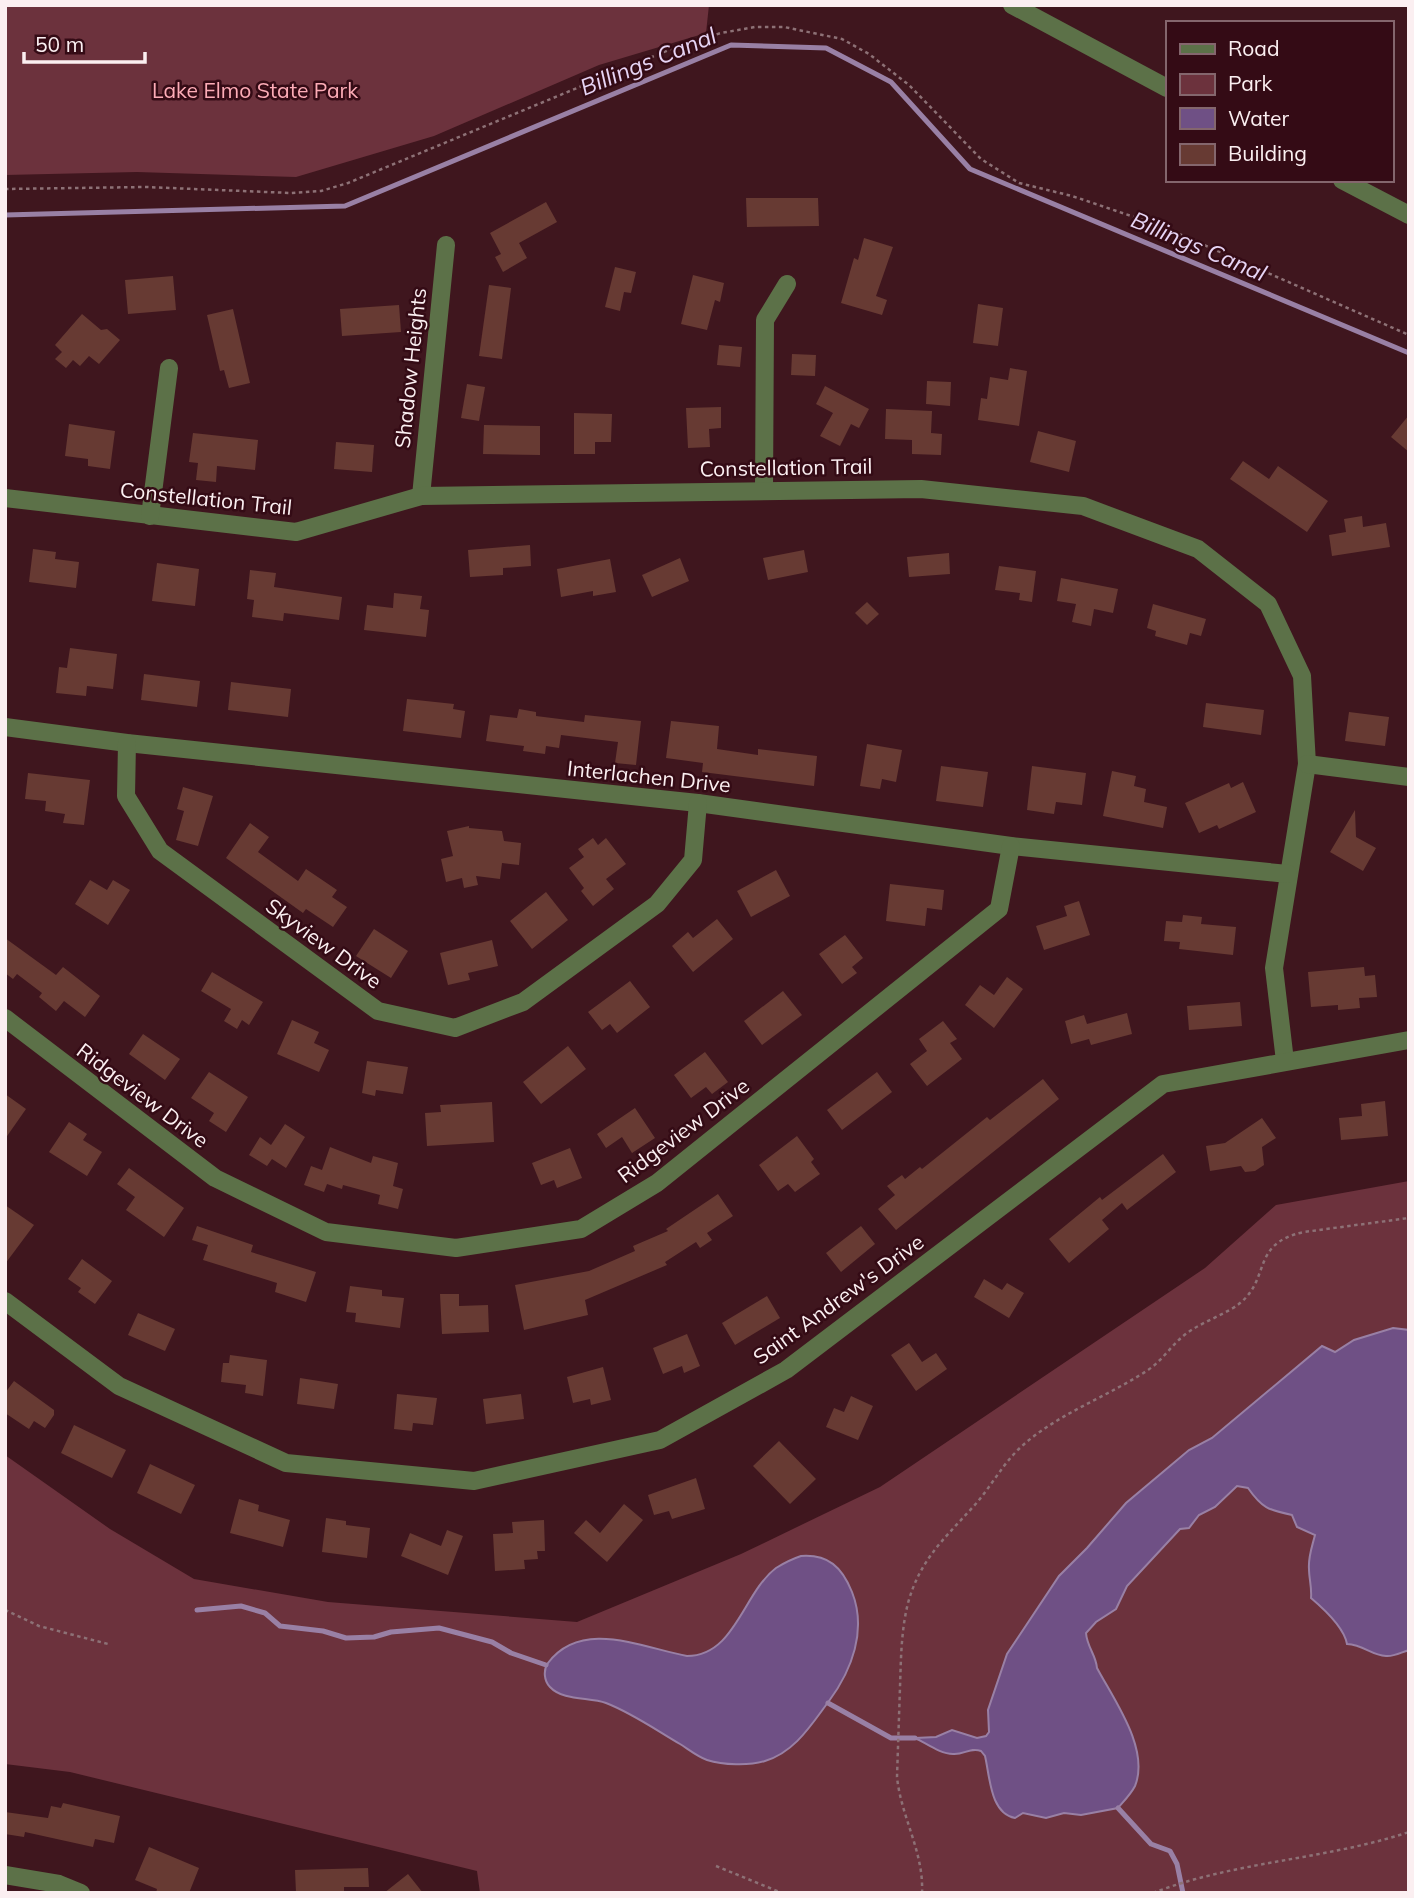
<svg xmlns="http://www.w3.org/2000/svg" width="1414" height="1898" font-family="Mulish,sans-serif">
<rect width="100%" height="100%" fill="#3f161e"/>
<g fill="#6c323d">
<polygon points="5,5 709,5 706,33 599,65 434,136 296,177 137,172 5,175"/>
<polygon points="1409,1181 1409,1893 480,1893 477,1871 70,1772 5,1764 5,1455 110,1529 194,1579 328,1602 577,1622 741,1554 880,1487 1205,1268 1276,1205"/>
</g>
<g fill="#6f5085" stroke="#9980a5" stroke-width="2">
<path d="M1393,1328L1409,1330V1650C1402,1652 1393,1657 1386,1656C1371,1655 1364,1645 1347,1644C1344,1627 1324,1609 1311,1598C1312,1587 1309,1579 1309,1569C1308,1557 1312,1547 1315,1535L1297,1527L1292,1515C1268,1510 1262,1508 1248,1488L1237,1486L1215,1507L1199,1515L1189,1528L1180,1529L1127,1586L1116,1609L1096,1622L1086,1633C1087,1647 1096,1655 1097,1668C1114,1700 1150,1749 1135,1786C1131,1794 1123,1802 1118,1808L1081,1815L1064,1813L1046,1818L1023,1813L1015,1818C990,1813 990,1777 985,1756L981,1751C970,1747 964,1755 953,1754C940,1754 926,1743 915,1738L936,1737L952,1730L977,1738L986,1736L989,1732L988,1710L1007,1654L1059,1576L1087,1548L1126,1503L1189,1450L1212,1438L1322,1346L1335,1352L1354,1340Z"/>
<path d="M801,1556C828,1554 842,1567 852,1592C867,1630 852,1670 829,1701C811,1725 795,1752 765,1761C749,1766 723,1765 707,1760C698,1757 688,1749 680,1744C656,1730 632,1713 606,1703C589,1697 563,1701 550,1687C544,1681 543,1670 548,1663C582,1618 643,1648 687,1656C735,1656 743,1593 776,1568C784,1563 792,1559 801,1556Z"/>
</g>
<g fill="none" stroke-linecap="round" stroke-linejoin="round">
<g stroke="#9980a5" stroke-width="5">
<polyline points="5,215 345,206 731,45 826,48 891,82 970,169 1409,353"/>
<polyline points="197,1610 241,1606 265,1613 280,1626 323,1631 346,1638 374,1637 391,1632 439,1628 492,1642 511,1653 546,1665"/>
<polyline points="828,1703 891,1738 915,1738"/>
<polyline points="1118,1808 1151,1844 1170,1851 1177,1864 1183,1893"/>
</g>
</g>
<g fill="#673a33">
<polygon points="746,198 818,198 819,226 747,227"/>
<polygon points="546,202 557,222 519,243 527,258 503,272 495,257 501,254 490,233"/>
<polygon points="864,238 893,247 876,296 887,300 882,315 841,303 854,258 858,260"/>
<polygon points="615,267 636,272 631,293 624,292 620,311 605,307"/>
<polygon points="693,275 724,283 720,302 715,300 707,330 681,324"/>
<polygon points="173,276 176,310 128,314 125,280"/>
<polygon points="489,285 511,288 502,359 479,356"/>
<polygon points="978,304 1003,308 998,346 973,343"/>
<polygon points="399,305 401,332 342,336 340,309"/>
<polygon points="233,309 250,383 229,388 224,370 220,371 207,315"/>
<polygon points="82,314 101,330 107,329 120,340 99,364 89,356 80,366 73,360 66,368 55,359 62,352 55,345"/>
<polygon points="719,345 742,347 740,367 717,365"/>
<polygon points="792,354 816,355 815,376 791,375"/>
<polygon points="1010,368 1027,371 1019,426 978,420 981,398 987,399 990,377 1008,380"/>
<polygon points="927,381 951,382 950,406 926,404"/>
<polygon points="467,384 485,387 479,421 461,418"/>
<polygon points="825,386 869,409 859,428 851,424 840,446 820,436 833,413 816,404"/>
<polygon points="721,407 721,428 709,429 710,447 688,448 686,408"/>
<polygon points="886,409 932,411 931,433 942,434 941,455 912,454 912,440 885,439"/>
<polygon points="574,413 612,414 611,442 595,442 595,454 574,454"/>
<polygon points="1409,415 1409,452 1391,437"/>
<polygon points="69,424 115,431 110,469 88,466 88,459 65,456"/>
<polygon points="484,425 540,426 540,455 483,454"/>
<polygon points="1038,431 1076,441 1069,472 1030,462"/>
<polygon points="193,433 258,440 255,470 217,466 216,482 196,480 198,463 189,462"/>
<polygon points="336,442 374,445 372,472 334,469"/>
<polygon points="1243,461 1269,479 1278,466 1328,501 1307,532 1230,479"/>
<polygon points="1362,516 1363,527 1386,523 1390,547 1332,556 1329,535 1346,532 1344,519"/>
<polygon points="530,545 531,566 503,568 503,575 470,577 468,550"/>
<polygon points="33,549 56,552 55,559 79,562 76,588 29,582"/>
<polygon points="804,550 808,572 768,580 763,558"/>
<polygon points="949,553 950,574 909,577 907,557"/>
<polygon points="680,558 689,581 652,597 642,575"/>
<polygon points="610,559 616,592 593,596 593,591 561,597 557,569"/>
<polygon points="157,563 199,569 195,606 152,601"/>
<polygon points="999,566 1036,571 1032,602 1019,600 1020,593 995,590"/>
<polygon points="250,570 276,573 274,587 342,597 339,620 284,613 283,621 252,617 254,600 247,599"/>
<polygon points="1061,578 1118,589 1113,613 1094,609 1091,626 1072,622 1076,604 1057,601"/>
<polygon points="394,593 422,596 420,609 429,610 426,637 364,630 367,605 393,608"/>
<polygon points="867,602 879,614 867,625 855,613"/>
<polygon points="1153,604 1206,619 1201,636 1190,633 1187,645 1155,636 1156,631 1147,628"/>
<polygon points="70,648 117,654 113,689 87,686 86,696 56,693 59,667 67,668"/>
<polygon points="144,674 200,681 197,707 141,700"/>
<polygon points="231,682 291,689 288,717 228,710"/>
<polygon points="407,699 454,704 453,709 465,711 461,738 403,731"/>
<polygon points="1206,703 1264,710 1261,735 1203,727"/>
<polygon points="519,709 536,712 536,716 584,722 585,715 641,721 636,765 615,763 618,742 561,735 559,748 546,746 545,754 523,751 524,746 486,741 490,715 517,718"/>
<polygon points="1349,712 1389,717 1385,746 1345,741"/>
<polygon points="671,721 719,726 717,749 758,755 758,749 817,756 814,786 702,772 703,763 666,758"/>
<polygon points="867,744 902,750 896,782 882,779 880,789 860,786"/>
<polygon points="941,766 988,772 983,807 936,801"/>
<polygon points="1032,766 1086,773 1082,805 1056,802 1054,814 1027,810"/>
<polygon points="1112,771 1136,776 1134,786 1146,789 1144,802 1167,807 1163,828 1103,816"/>
<polygon points="28,773 90,780 84,825 63,823 65,814 45,811 46,801 25,799"/>
<polygon points="1243,782 1256,812 1219,829 1217,825 1199,833 1185,803 1229,783 1231,788"/>
<polygon points="183,787 213,796 198,846 176,840 184,811 177,809"/>
<polygon points="1355,810 1356,837 1376,848 1363,871 1330,852"/>
<polygon points="250,823 269,837 258,852 298,881 306,869 337,890 332,897 347,907 333,927 306,909 303,913 226,858"/>
<polygon points="469,826 469,828 502,831 504,841 521,843 519,865 502,863 500,879 476,876 478,885 464,888 462,878 446,882 441,859 453,856 447,831"/>
<polygon points="593,838 598,845 606,838 626,864 606,879 614,889 593,906 581,891 584,888 569,868 584,857 578,849"/>
<polygon points="776,870 790,896 751,917 737,891"/>
<polygon points="90,880 107,890 113,880 130,890 108,925 75,904"/>
<polygon points="890,884 944,890 942,910 927,908 925,926 886,921"/>
<polygon points="546,892 568,920 532,949 510,921"/>
<polygon points="1079,901 1090,935 1044,950 1036,926 1067,916 1064,906"/>
<polygon points="1183,915 1202,917 1201,924 1236,927 1233,955 1179,949 1180,942 1164,941 1166,921 1182,922"/>
<polygon points="717,919 733,939 693,972 672,946 688,932 693,938"/>
<polygon points="374,929 408,951 391,978 356,956"/>
<polygon points="845,935 863,958 852,967 857,973 842,984 819,954"/>
<polygon points="5,938 56,975 63,967 100,996 85,1017 64,1001 56,1011 39,997 42,993 17,974 13,979 5,973"/>
<polygon points="492,940 498,966 468,973 470,980 448,985 440,953"/>
<polygon points="1364,967 1365,976 1375,975 1377,997 1359,998 1360,1008 1338,1010 1338,1005 1311,1007 1308,972"/>
<polygon points="212,972 263,1002 249,1025 242,1020 237,1029 224,1021 231,1009 201,991"/>
<polygon points="1007,977 1023,989 994,1028 965,1005 980,985 994,995"/>
<polygon points="630,981 650,1007 617,1033 610,1024 602,1030 588,1012"/>
<polygon points="783,991 802,1015 762,1045 744,1021"/>
<polygon points="1240,1002 1242,1026 1189,1030 1187,1006"/>
<polygon points="1127,1013 1132,1034 1091,1045 1089,1039 1071,1044 1065,1021 1084,1015 1087,1024"/>
<polygon points="292,1020 319,1032 314,1043 329,1050 319,1072 277,1054"/>
<polygon points="943,1021 957,1039 950,1043 962,1059 927,1086 910,1064 927,1051 919,1039"/>
<polygon points="143,1034 180,1059 165,1080 129,1054"/>
<polygon points="568,1046 586,1069 541,1104 523,1082"/>
<polygon points="705,1052 728,1082 712,1094 706,1087 691,1098 674,1075"/>
<polygon points="367,1061 408,1067 403,1094 376,1090 375,1096 362,1093"/>
<polygon points="209,1072 248,1097 226,1132 209,1121 214,1113 191,1098"/>
<polygon points="877,1072 892,1092 842,1130 827,1110"/>
<polygon points="1043,1079 1059,1099 896,1230 878,1209 895,1195 887,1186 902,1175 905,1179 920,1167 922,1169 987,1117 990,1120"/>
<polygon points="5,1094 26,1109 5,1139"/>
<polygon points="1385,1101 1388,1136 1341,1140 1339,1118 1362,1116 1361,1104"/>
<polygon points="492,1102 494,1142 427,1146 425,1113 441,1112 440,1105"/>
<polygon points="635,1108 655,1138 632,1153 622,1137 606,1148 597,1134"/>
<polygon points="1262,1118 1276,1138 1262,1147 1264,1165 1255,1171 1245,1172 1241,1166 1210,1171 1206,1146 1225,1143"/>
<polygon points="69,1122 87,1134 83,1140 102,1152 87,1176 49,1152"/>
<polygon points="285,1124 305,1137 286,1168 272,1159 267,1166 249,1155 260,1137 271,1145"/>
<polygon points="797,1136 814,1159 811,1162 820,1174 795,1192 788,1184 778,1191 759,1165"/>
<polygon points="330,1147 371,1163 373,1156 398,1163 393,1186 403,1189 398,1209 378,1204 380,1195 343,1185 342,1189 327,1184 324,1192 304,1185 311,1166 322,1170"/>
<polygon points="570,1148 582,1178 557,1188 554,1180 541,1185 532,1163"/>
<polygon points="1163,1154 1176,1172 1127,1210 1122,1203 1102,1220 1109,1229 1069,1263 1049,1239 1100,1197 1102,1200"/>
<polygon points="129,1168 184,1208 164,1237 126,1210 135,1197 117,1184"/>
<polygon points="718,1194 733,1216 707,1233 712,1240 700,1248 696,1242 665,1262 667,1265 585,1300 588,1315 524,1330 515,1285 589,1271 635,1251 633,1246 668,1231 666,1229"/>
<polygon points="5,1205 34,1225 5,1264"/>
<polygon points="197,1226 253,1245 251,1252 316,1272 306,1302 275,1292 277,1283 203,1260 208,1245 192,1240"/>
<polygon points="861,1226 875,1244 841,1272 826,1253"/>
<polygon points="82,1259 112,1281 95,1304 78,1292 81,1288 68,1279"/>
<polygon points="984,1279 1002,1290 1007,1283 1024,1293 1009,1318 974,1297"/>
<polygon points="350,1286 382,1290 382,1296 404,1298 400,1328 355,1322 356,1313 346,1312"/>
<polygon points="440,1294 459,1294 459,1306 488,1305 489,1332 442,1334"/>
<polygon points="767,1296 780,1318 735,1345 722,1323"/>
<polygon points="138,1313 175,1329 165,1351 128,1335"/>
<polygon points="687,1334 700,1366 684,1373 682,1366 663,1374 653,1348"/>
<polygon points="909,1343 922,1362 936,1353 947,1369 916,1391 891,1355"/>
<polygon points="230,1355 267,1360 263,1396 245,1393 246,1385 221,1382 223,1363 229,1363"/>
<polygon points="603,1367 611,1400 591,1405 590,1399 573,1403 567,1377"/>
<polygon points="300,1378 338,1384 334,1409 297,1404"/>
<polygon points="14,1381 54,1410 54,1415 45,1428 34,1421 29,1429 5,1413 5,1393"/>
<polygon points="397,1394 437,1398 433,1425 413,1423 412,1431 394,1429"/>
<polygon points="521,1394 524,1419 486,1424 483,1399"/>
<polygon points="851,1396 873,1406 858,1440 826,1427 834,1408 844,1412"/>
<polygon points="74,1425 126,1450 112,1478 61,1453"/>
<polygon points="779,1441 816,1479 790,1504 753,1466"/>
<polygon points="150,1464 195,1485 181,1514 137,1493"/>
<polygon points="696,1478 705,1509 672,1519 669,1511 654,1515 648,1495"/>
<polygon points="239,1499 259,1505 258,1511 290,1520 283,1547 230,1533"/>
<polygon points="624,1504 643,1520 607,1562 574,1533 586,1520 600,1533"/>
<polygon points="326,1518 346,1521 346,1525 370,1528 367,1558 322,1552"/>
<polygon points="544,1520 545,1551 537,1551 538,1559 524,1560 525,1569 495,1571 493,1534 513,1533 512,1522"/>
<polygon points="447,1530 463,1536 448,1575 401,1556 410,1533 441,1546"/>
<polygon points="63,1803 120,1816 114,1843 95,1839 93,1847 25,1832 24,1837 5,1834 5,1812 48,1818 51,1806 61,1808"/>
<polygon points="149,1847 199,1868 189,1893 156,1893 157,1889 135,1880"/>
<polygon points="368,1868 369,1887 344,1887 344,1893 296,1893 295,1870"/>
<polygon points="408,1874 423,1893 384,1893"/>
</g>
<g fill="none" stroke-linecap="round" stroke-linejoin="round">
<g stroke="#8d7176" stroke-width="2.5" stroke-dasharray="3.5 3.5" stroke-linecap="butt">
<polyline points="5,189 146,187 291,193 321,191 348,183 676,47 721,33 755,27 784,27 842,39 869,54 909,85 981,159 1019,183 1072,196 1161,226 1409,335"/>
<polyline points="5,1610 39,1626 108,1644"/>
<polyline points="716,1866 782,1893"/>
<path d="M922,1893C924,1852 901,1817 897,1777C898,1747 899,1717 900,1687C901,1659 901,1631 908,1603C920,1560 943,1540 972,1508C990,1489 1002,1464 1022,1446C1059,1413 1107,1397 1148,1370C1163,1360 1172,1344 1187,1333C1201,1323 1218,1317 1233,1308C1274,1283 1247,1244 1304,1232L1409,1218"/>
<path d="M1153,1893C1235,1861 1325,1860 1409,1832"/>
</g>
<g stroke="#5c7148" stroke-width="18">
<polyline points="1012,5 1167,88"/>
<polyline points="1342,180 1409,215"/>
<polyline points="764,490 765,320 787,284"/>
<polyline points="421,496 446,245"/>
<polyline points="5,498 296,532 421,496 921,489 1083,506 1198,549 1268,604 1302,676 1307,764 1274,968 1285,1061"/>
<polyline points="150,516 169,368"/>
<polyline points="5,727 127,743 698,803 1011,846 1288,874"/>
<polyline points="127,743 126,796 160,851 378,1011 455,1028 523,1002 657,904 693,860 698,803"/>
<polyline points="1307,764 1409,777"/>
<polyline points="5,1018 215,1178 326,1232 456,1248 581,1229 657,1183 999,909 1011,846"/>
<polyline points="5,1301 119,1386 286,1463 474,1481 660,1440 786,1370 1163,1084 1409,1040"/>
<polyline points="5,1875 59,1884 81,1893"/>
</g>
</g>
<g text-anchor="middle" dominant-baseline="central" stroke-width="5" stroke-linejoin="round" paint-order="stroke">
<g font-size="21" fill="#fdacb7" stroke="#340b15">
<text x="255" y="90">Lake Elmo State Park</text>
</g>
<g font-size="21" fill="#fbeff1" stroke="#340b15">
<text transform="translate(410 368) rotate(-84)">Shadow Heights</text>
<text transform="translate(786 467) rotate(-1)">Constellation Trail</text>
<text transform="translate(206 498) rotate(6)">Constellation Trail</text>
<text transform="translate(649 776) rotate(6)">Interlachen Drive</text>
<text transform="translate(324 943) rotate(36)">Skyview Drive</text>
<text transform="translate(143 1095) rotate(37)">Ridgeview Drive</text>
<text transform="translate(683 1130) rotate(-37)">Ridgeview Drive</text>
<text transform="translate(838 1299) rotate(-36)">Saint Andrew's Drive</text>
</g>
<g font-size="23" font-style="italic" fill="#e7d5f5" stroke="#340b15">
<text transform="translate(648 61) rotate(-22)">Billings Canal</text>
<text transform="translate(1199 246) rotate(23)">Billings Canal</text>
</g>
</g>
<rect width="1414" height="1898" fill="none" stroke="#fbeff1" stroke-width="14"/>
<rect x="1166" y="21" width="228" height="161" fill="#340b15" stroke="#84666d" stroke-width="2"/>
<rect x="1180" y="44" width="35" height="10" fill="#5c7148" stroke="#84666d" stroke-width="2"/>
<text x="1228" y="56" font-size="21" fill="#fbeff1">Road</text>
<rect x="1180" y="74" width="35" height="21" fill="#6c323d" stroke="#84666d" stroke-width="2"/>
<text x="1228" y="91" font-size="21" fill="#fbeff1">Park</text>
<rect x="1180" y="108" width="35" height="21" fill="#6f5085" stroke="#84666d" stroke-width="2"/>
<text x="1228" y="126" font-size="21" fill="#fbeff1">Water</text>
<rect x="1180" y="144" width="35" height="21" fill="#673a33" stroke="#84666d" stroke-width="2"/>
<text x="1228" y="161" font-size="21" fill="#fbeff1">Building</text>
<path d="M24 52v10h121v-10" fill="none" stroke="#fbeff1" stroke-width="3.5"/>
<text x="35" y="52" font-size="21" fill="#fbeff1" stroke="#340b15" stroke-width="5" paint-order="stroke">50 m</text>
</svg>
